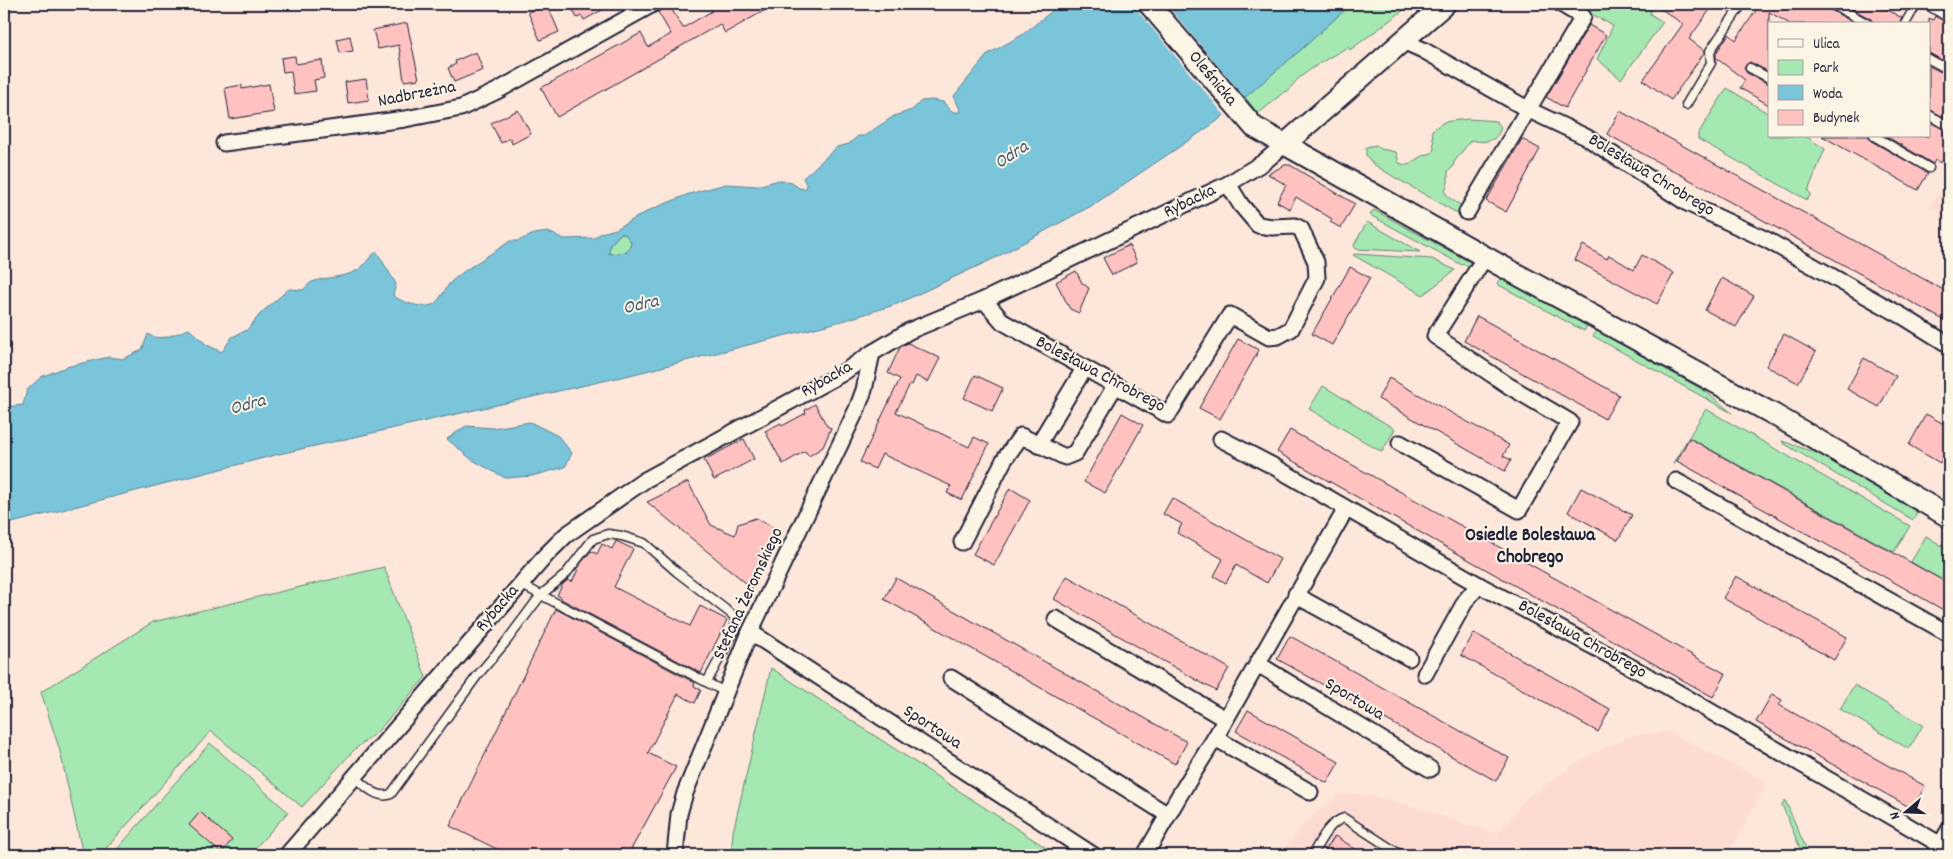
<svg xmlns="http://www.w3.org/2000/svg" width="1953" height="859" font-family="Dekko,sans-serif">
<rect width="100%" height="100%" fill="#fde6da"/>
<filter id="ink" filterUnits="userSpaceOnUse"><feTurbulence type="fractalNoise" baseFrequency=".02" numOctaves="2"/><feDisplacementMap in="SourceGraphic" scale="10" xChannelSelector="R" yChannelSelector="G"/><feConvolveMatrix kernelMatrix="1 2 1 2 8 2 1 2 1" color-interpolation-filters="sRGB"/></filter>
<g filter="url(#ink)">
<g fill="#fedbd2">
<polygon points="1949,181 1949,217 1929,206"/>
<polygon points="1669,732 1767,782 1728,855 1280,855 1304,825 1338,794 1358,794 1390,800 1418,808 1497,834 1528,797 1586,757 1634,735"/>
</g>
<g fill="#a6e8b1" stroke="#648576">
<path d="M1351,4H1412L1350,50L1348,47C1334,55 1294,76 1289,91L1284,92L1258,114L1245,97L1303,48Z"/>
<polygon points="1574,4 1648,4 1652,7 1650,14 1663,22 1621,79 1597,59 1613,26"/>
<polygon points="1727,88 1769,114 1769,136 1805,136 1825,149 1808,191 1811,194 1807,200 1698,139 1698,134"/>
<path d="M1468,119L1496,121L1501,127C1497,143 1484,143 1471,140L1454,162L1453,167L1448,171V182L1445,192L1449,198L1467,209L1464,217L1394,177L1373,164L1366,155V147L1376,145L1381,149L1396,152L1399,163C1411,168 1411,162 1420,157C1424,155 1428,154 1432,153L1434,148L1432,130L1444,122Z"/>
<polygon points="1374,210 1470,262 1470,268 1463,264 1462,265 1370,215"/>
<polygon points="1367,222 1420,252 1356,249 1354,245"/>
<path d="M621,233L626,235L631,242C630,253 618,256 608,254L610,245Z"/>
<polygon points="1355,254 1432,259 1455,270 1423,295 1353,255"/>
<polygon points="1500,278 1587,326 1584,331 1497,284"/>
<polygon points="1597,331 1705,391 1732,413 1593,336"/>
<polygon points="1323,386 1395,429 1382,452 1309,409"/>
<polygon points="1706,409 1910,526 1894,552 1690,438 1674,465 1673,463"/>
<polygon points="1782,441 1819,454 1917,512 1913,520 1783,443"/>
<polygon points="1926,536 1949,550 1949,584 1911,562"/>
<polygon points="384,567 426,677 377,732 355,749 302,807 211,731 100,855 83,855 60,751 41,692 153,622"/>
<polygon points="771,668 1057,855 731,855 733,832"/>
<polygon points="1854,685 1923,725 1909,749 1840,709"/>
<polygon points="210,743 288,812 249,855 112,855"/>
<polygon points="1785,800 1808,853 1803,855 1782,805"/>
</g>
<g fill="#7ac5d9" stroke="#57849a" fill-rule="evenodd">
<path d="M1061,4H1351L1303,48L1216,122L1093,205L995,258L897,304L846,320L630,375L279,454L4,525V407L23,405L27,390L41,377L66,367L109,357L123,359L142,350L148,334C160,343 176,333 189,329L207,345L222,352L232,337L247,330L261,313L289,289L303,290C306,287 309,283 312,282C324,277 341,278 354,272C367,266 368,256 377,252L396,284L393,295C400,302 422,309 432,305C441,301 445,287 452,281C470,265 491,255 510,241H518L534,234L548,232L564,239L594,238L601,233L616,229L650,210L689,194L726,184L757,186L779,180L792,183L799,188L805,189L807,186L803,178L837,147L849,144L858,136H864L894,116L912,110L921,101L932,100L943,102L953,112H961L954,96L988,54L1022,35ZM621,233L626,235L631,242L630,248L626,252L609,254L610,245Z"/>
<polygon points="530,422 558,436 572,453 565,467 532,476 505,478 471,459 447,439 466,426 493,428"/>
</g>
<polygon fill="#fde6da" points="1132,4 1166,4 1246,99 1226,117"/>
<g fill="#ffc2c1" stroke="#22223b">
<polygon points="547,4 559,32 540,40 528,12"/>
<polygon points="570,4 613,4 584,20 582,16 577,18"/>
<polygon points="708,4 776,4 725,33 720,24 557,117 541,88 641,33 648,47 671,34 658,12 669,5 683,28 712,11"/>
<polygon points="1654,4 1714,4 1689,39 1705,51 1704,53 1671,100 1643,80 1683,24"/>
<polygon points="1755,4 1826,4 1829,9 1856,24 1790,24 1769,12 1769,72 1750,62 1747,64 1744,68 1747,73 1769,84 1769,105 1740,88 1745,80 1716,58 1716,53 1729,34 1736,40 1759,6"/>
<polygon points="1843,4 1877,4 1902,18 1899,24 1874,24 1871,19"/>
<polygon points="1935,16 1949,24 1949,64 1929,53 1929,18 1933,20"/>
<polygon points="407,23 419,79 404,81 399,45 378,49 373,30"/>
<polygon points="1589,25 1606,35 1565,108 1546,97"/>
<polygon points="350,36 353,51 340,53 337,39"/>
<polygon points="476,52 483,70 454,82 448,68 456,64 455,61"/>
<polygon points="295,56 296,64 322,60 324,78 314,80 316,91 294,94 291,71 283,72 281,58"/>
<polygon points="1929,66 1949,76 1949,120 1929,109"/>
<polygon points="366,79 369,100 348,103 345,82"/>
<polygon points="269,84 274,112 230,119 225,88 242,85 242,89"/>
<polygon points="518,110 531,134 512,144 510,138 501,143 491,123"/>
<polygon points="1620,111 1949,293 1949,323 1607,134"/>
<polygon points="1929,122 1949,132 1949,148 1941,163 1935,160 1933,164 1886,136 1929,136"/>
<polygon points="1822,136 1868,136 1871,141 1928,173 1918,190"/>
<polygon points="1522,139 1540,149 1506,212 1486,201"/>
<polygon points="1285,165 1290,165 1355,204 1341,228 1330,222 1332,219 1296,197 1290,209 1277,202 1286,185 1268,174"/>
<polygon points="1129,245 1137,262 1112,275 1103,258"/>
<polygon points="1583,245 1607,259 1609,255 1634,270 1642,255 1674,273 1657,304 1575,260"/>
<polygon points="1350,267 1370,278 1332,345 1312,334"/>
<polygon points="1076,271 1082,283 1089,288 1079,313 1070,309 1056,282"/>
<polygon points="1722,278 1754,296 1736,327 1705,310"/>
<polygon points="1477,316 1619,395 1605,419 1464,341"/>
<polygon points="1784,334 1816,352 1798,383 1766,366"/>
<polygon points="1238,339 1259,350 1220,419 1199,408"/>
<polygon points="908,343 940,358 928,382 916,376 912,385 910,384 896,412 969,447 974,437 989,444 962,500 947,493 951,486 882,454 875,469 860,462 900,379 888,373 900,347"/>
<polygon points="1864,358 1896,376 1879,407 1847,389"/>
<polygon points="975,375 1003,388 992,411 964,398"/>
<polygon points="1389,378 1509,445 1503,456 1511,460 1505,471 1378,399"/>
<polygon points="815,404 827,426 831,428 823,447 809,456 805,451 783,464 765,431 781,423 782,426 806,413 805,410"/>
<polygon points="1122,413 1143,425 1105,493 1084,482"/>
<polygon points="1926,414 1949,427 1949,446 1940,463 1909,445"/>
<polygon points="1290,430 1726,674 1713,697 1277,452"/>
<polygon points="1689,438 1949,584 1949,613 1677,461"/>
<polygon points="744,439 754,459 714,480 704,460"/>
<polygon points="688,482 711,525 735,535 738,524 756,518 778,530 752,588 647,502"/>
<polygon points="1010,488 1030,500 994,565 973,554"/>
<polygon points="1581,488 1632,515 1618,540 1568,512"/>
<polygon points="1172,498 1280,559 1267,583 1236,565 1226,583 1214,576 1223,559 1177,533 1182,524 1163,514"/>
<polygon points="616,541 633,549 614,587 690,626 700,606 727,620 701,673 561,599 562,598 557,595 563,584 568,580 572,582 581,563 591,551 597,554 602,544 612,549"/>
<polygon points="1067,576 1229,668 1216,691 1054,599"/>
<polygon points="1736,576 1847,637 1834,660 1723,598"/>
<polygon points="896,578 1187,742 1175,764 884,599"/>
<polygon points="556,609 695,683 694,686 701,690 695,703 678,694 648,753 676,767 628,855 509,855 450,826"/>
<polygon points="1474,633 1610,709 1598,732 1461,655"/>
<polygon points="1290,636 1509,758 1496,781 1277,659"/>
<polygon points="1772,694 1782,700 1779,705 1925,786 1913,809 1756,722"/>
<polygon points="1248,710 1339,762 1327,783 1236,731"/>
<polygon points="200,812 232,840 221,853 189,825"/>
<polygon points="1335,836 1365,855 1322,855"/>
</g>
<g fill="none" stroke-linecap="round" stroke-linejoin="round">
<g stroke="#22223b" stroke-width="11">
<g id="lane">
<polyline points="1832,4 1868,24"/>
<polyline points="1926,4 1949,18"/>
<polyline points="1905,24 1914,8 1914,4"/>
<polyline points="1929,59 1949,70"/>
<polyline points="1750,68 1769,78"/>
<polyline points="1686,105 1711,63 1710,51 1742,4"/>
<polyline points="1929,115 1949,126"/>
<polyline points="1874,136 1929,168"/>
<polyline points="707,682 736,628 734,616 677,572 644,543 622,536 608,534 593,539 565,575 541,595 725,692"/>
<path d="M354,777C364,785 378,800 391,794L477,676L505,643L541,595L520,584"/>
<path d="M1312,855C1320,842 1328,823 1344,818L1401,855"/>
</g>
</g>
<g stroke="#22223b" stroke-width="19">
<g id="street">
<polyline points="1403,41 1423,50 1529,110 1586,137 1687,203 1767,240 1904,317 1949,345"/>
<polyline points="224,143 405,119 461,108 497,91 653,4"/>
<polyline points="1467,212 1583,17 1561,4"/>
<polyline points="984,300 1003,322 1168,415 1230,315 1269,337 1278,336 1291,329 1317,278 1316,262 1301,229 1295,226 1272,227 1258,225 1241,205 1228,184"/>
<polyline points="1221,439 1273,466 1479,585 1670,688 1941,845"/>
<polyline points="1400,443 1519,510 1570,422 1509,386 1435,336 1485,257"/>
<polyline points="1038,445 1084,369"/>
<polyline points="1676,481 1949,634"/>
<polyline points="962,542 1004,460 1021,436 1065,457 1075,453 1115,386"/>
<polyline points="1296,594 1306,601 1409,658"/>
<polyline points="1056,619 1225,719"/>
<polyline points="750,632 1093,855"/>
<polyline points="1258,664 1430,769"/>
<polyline points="1425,674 1466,600 1479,585"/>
<polyline points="951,678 1168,815"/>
<polyline points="1215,738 1310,792"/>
<polyline points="287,855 547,554 566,535 645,480 841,374 872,353 909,331 984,300 1228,184 1264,162 1284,145"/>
<polyline points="675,855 679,814 685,793 750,632 857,409 864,390 872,353"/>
<polyline points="1145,855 1179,796 1215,738 1346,509"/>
<polyline points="1935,855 1949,830"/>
</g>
</g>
<g stroke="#22223b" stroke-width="24">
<g id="secondary">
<polyline points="1149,4 1254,127 1496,263 1773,414 1949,517"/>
<polyline points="1284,145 1445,4"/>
</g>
</g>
<use href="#lane" stroke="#fcf5e5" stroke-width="8"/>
<use href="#street" stroke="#fcf5e5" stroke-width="15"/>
<use href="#secondary" stroke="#fcf5e5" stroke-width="20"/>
</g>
</g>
<g text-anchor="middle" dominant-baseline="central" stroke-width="4" stroke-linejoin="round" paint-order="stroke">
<g font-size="18" fill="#22223b" stroke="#fcf5e5">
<text transform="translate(1212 79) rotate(50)">Oleśnicka</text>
<text transform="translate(417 95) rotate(-11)">Nadbrzeżna</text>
<text transform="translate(1651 176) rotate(31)">Bolesława Chrobrego</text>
<text transform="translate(1190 202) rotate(-26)">Rybacka</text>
<text transform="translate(1100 375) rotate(28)">Bolesława Chrobrego</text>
<text transform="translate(827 380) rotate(-30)">Rybacka</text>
<text transform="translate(749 594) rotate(-65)">Stefana Żeromskiego</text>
<text transform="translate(498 609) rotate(-49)">Rybacka</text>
<text transform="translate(1582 640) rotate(29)">Bolesława Chrobrego</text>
<text transform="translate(1354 700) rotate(31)">Sportowa</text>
<text transform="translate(932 728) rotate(33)">Sportowa</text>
</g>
<g font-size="19" font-style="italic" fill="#415b72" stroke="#fcf5e5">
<text transform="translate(1012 156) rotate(-33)">Odra</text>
<text transform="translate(641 306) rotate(-13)">Odra</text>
<text transform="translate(248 406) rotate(-15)">Odra</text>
</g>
<g font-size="19" font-weight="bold" fill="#22223b" stroke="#fcf5e5">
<text x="1530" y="536">Osiedle Bolesława<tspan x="1530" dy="22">Chobrego</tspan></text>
</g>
</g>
<rect width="1953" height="859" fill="none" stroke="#fcf5e5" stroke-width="20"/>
<rect x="10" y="10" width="1933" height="839" fill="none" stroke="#22223b" stroke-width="2" filter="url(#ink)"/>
<rect x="1768" y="22" width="162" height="115" fill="#fcf5e5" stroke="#a5a1a1"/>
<rect x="1778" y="39" width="25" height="8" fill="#fcf5e5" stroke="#a5a1a1"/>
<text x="1813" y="48" font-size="15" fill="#22223b">Ulica</text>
<rect x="1778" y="60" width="25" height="15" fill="#a6e8b1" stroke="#a5a1a1"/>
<text x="1813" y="72" font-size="15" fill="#22223b">Park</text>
<rect x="1778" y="85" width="25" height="15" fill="#7ac5d9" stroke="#a5a1a1"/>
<text x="1813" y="98" font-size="15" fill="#22223b">Woda</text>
<rect x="1778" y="110" width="25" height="15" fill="#ffc2c1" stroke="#a5a1a1"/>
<text x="1813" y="122" font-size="15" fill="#22223b">Budynek</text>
<g transform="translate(1906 812) rotate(251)" stroke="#fcf5e5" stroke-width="4" paint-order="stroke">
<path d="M0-4L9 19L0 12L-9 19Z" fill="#22223b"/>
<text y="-8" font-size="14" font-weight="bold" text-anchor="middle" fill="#22223b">N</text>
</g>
</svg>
